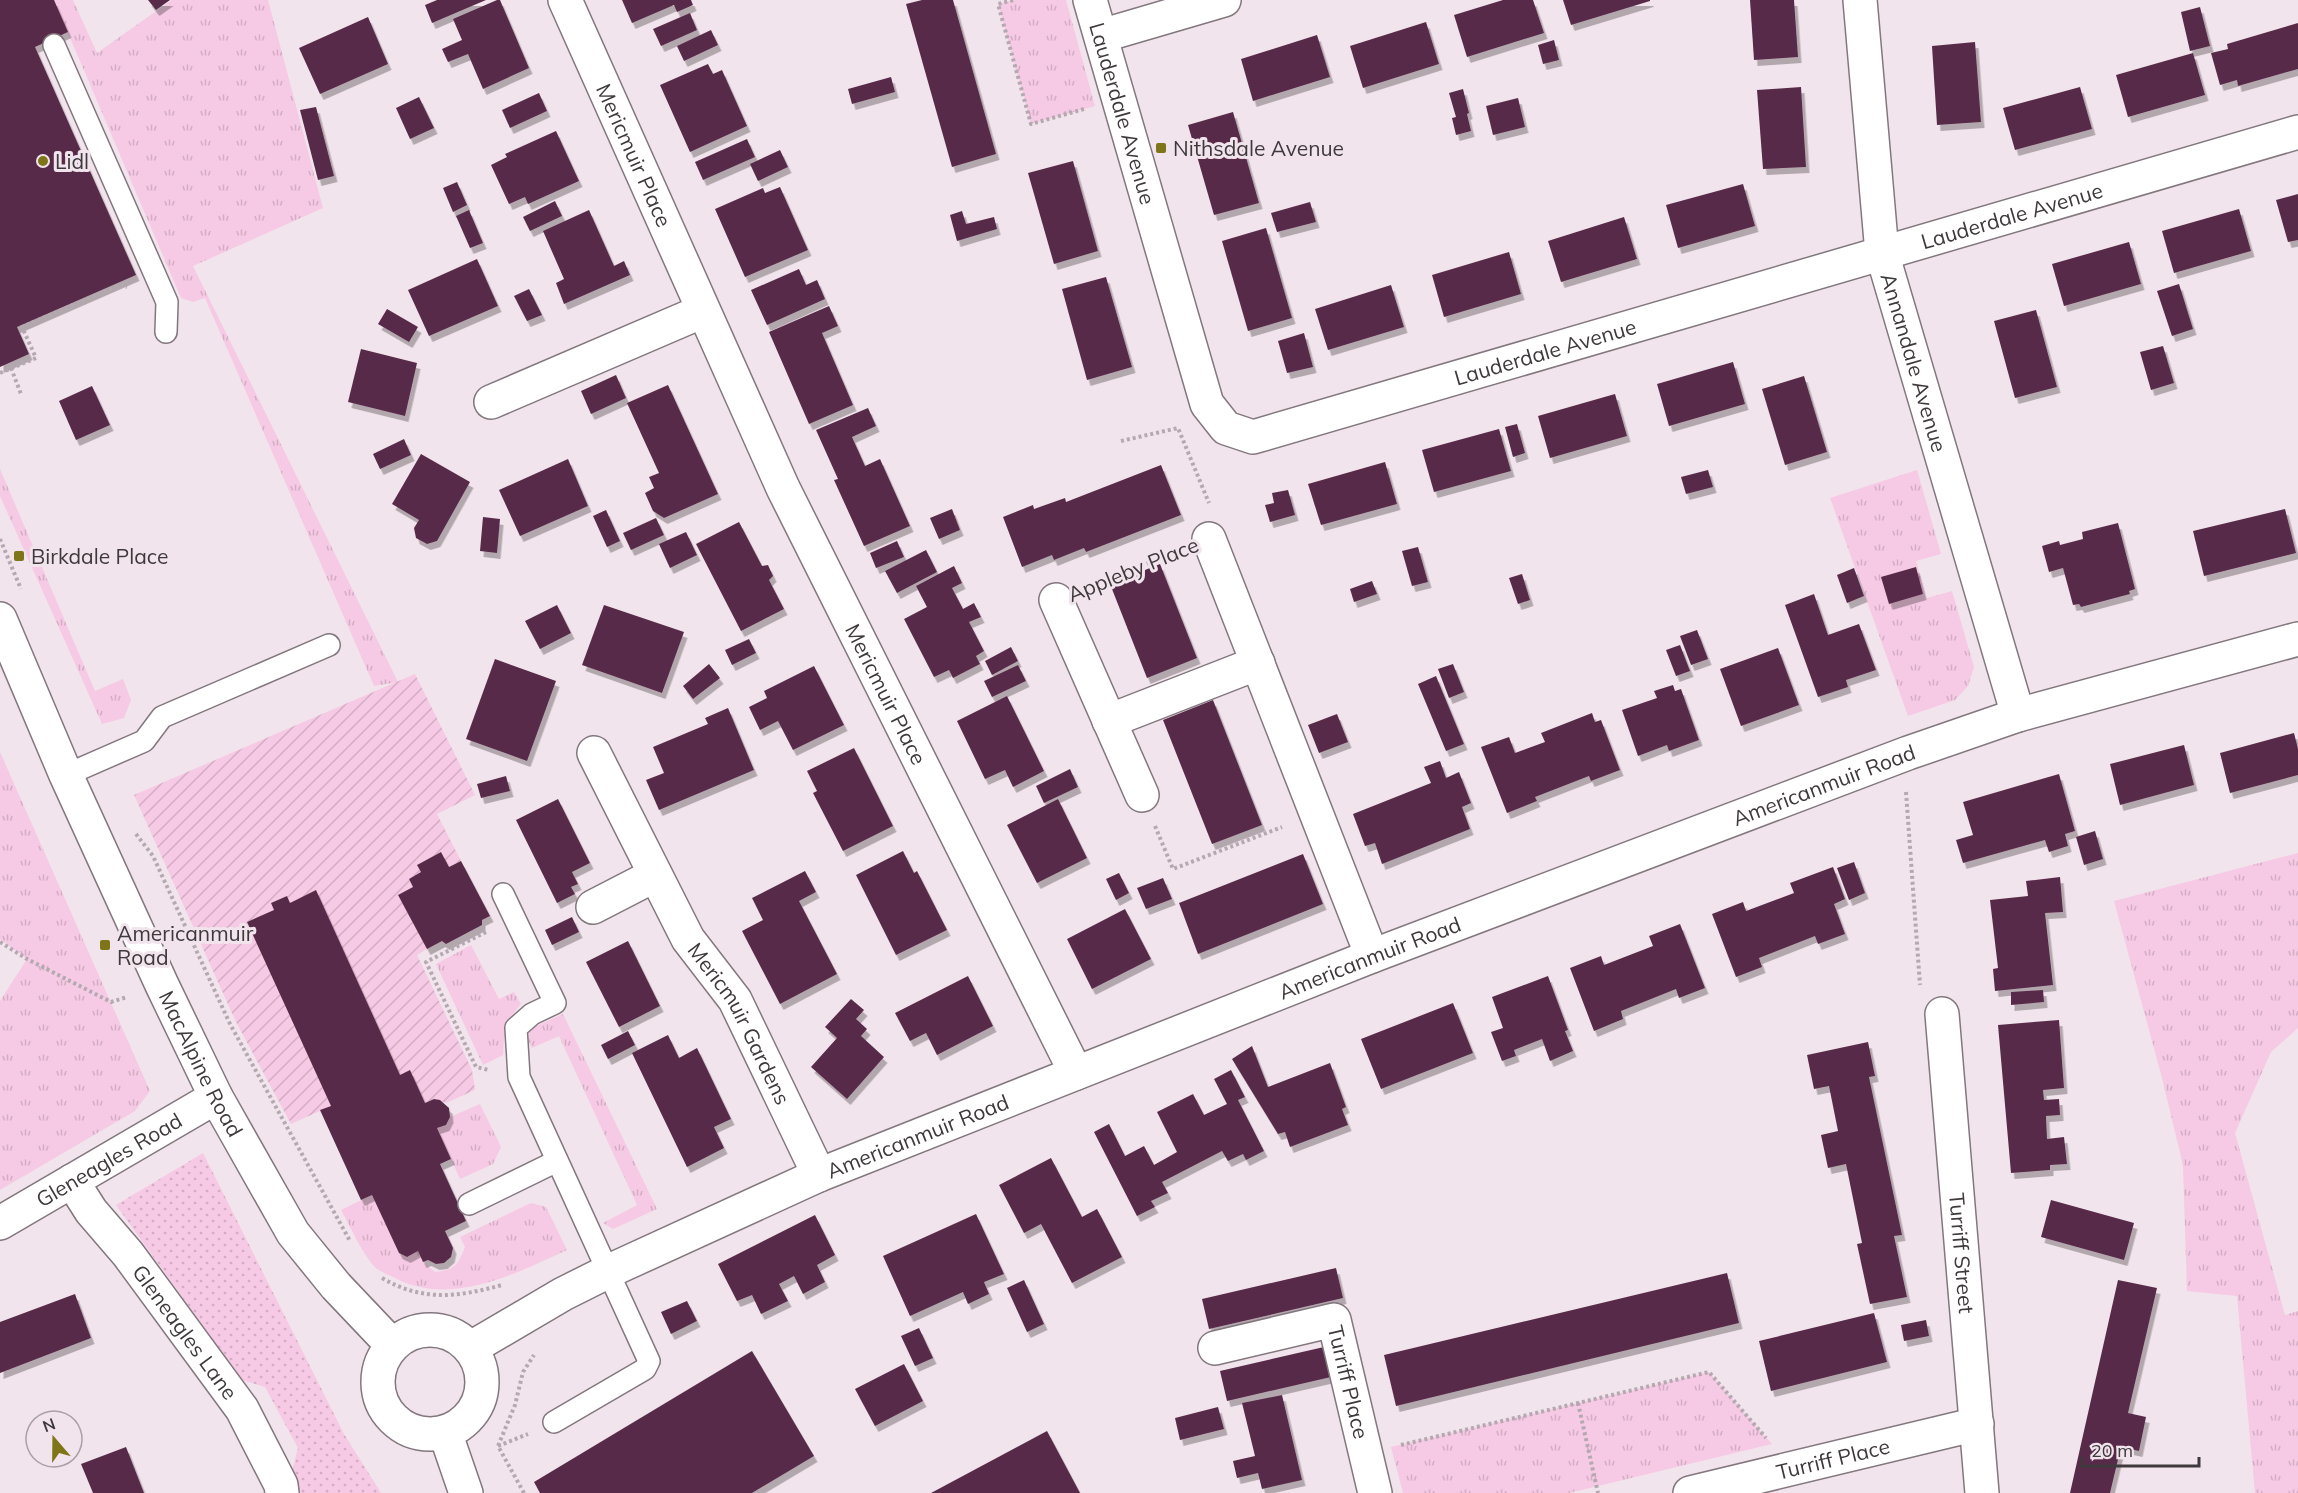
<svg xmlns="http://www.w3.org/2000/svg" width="2298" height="1493" font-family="Mulish,sans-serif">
<defs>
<pattern id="grass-tufts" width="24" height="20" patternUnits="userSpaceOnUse" patternTransform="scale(1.5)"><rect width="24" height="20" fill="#f6c9e4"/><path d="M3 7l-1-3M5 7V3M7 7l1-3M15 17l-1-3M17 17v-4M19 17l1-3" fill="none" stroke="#d4adc4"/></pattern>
<pattern id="park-dots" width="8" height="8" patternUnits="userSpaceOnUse" patternTransform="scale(1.5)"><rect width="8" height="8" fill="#f6c9e4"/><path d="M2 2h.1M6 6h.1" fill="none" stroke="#d4adc4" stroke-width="1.8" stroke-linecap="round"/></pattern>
<pattern id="garden-furrows" width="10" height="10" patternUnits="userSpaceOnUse" patternTransform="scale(1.5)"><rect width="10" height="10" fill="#f6c9e4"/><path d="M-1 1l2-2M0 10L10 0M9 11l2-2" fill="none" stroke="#d4adc4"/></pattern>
<filter id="shadow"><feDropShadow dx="3.5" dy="6" stdDeviation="0" flood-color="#0004"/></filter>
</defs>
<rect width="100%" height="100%" fill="#f2e4ec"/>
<g fill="url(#grass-tufts)">
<polygon points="54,0 73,0 97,53 172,0 268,0 323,208 193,266 398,682 374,686 205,298 193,302 181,298"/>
<polygon points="1013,0 1066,0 1095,106 1031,124 998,4"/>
<polygon points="0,469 95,691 123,679 131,700 124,718 102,724 0,496"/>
<polygon points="1917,470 1941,554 1916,561 1927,598 1952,591 1974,667 1968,686 1955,700 1908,716 1830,498"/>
<polygon points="0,752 150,1091 135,1111 0,1190 0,1001 27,959 0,939"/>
<polygon points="2298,853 2298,1028 2271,1052 2235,1133 2285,1315 2298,1311 2298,1493 2255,1493 2237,1296 2187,1291 2183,1165 2162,1078 2114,901"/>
<polygon points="471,945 499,999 514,992 521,1004 505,1023 503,1055 483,1065 436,964"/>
<polygon points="563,1014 657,1209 613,1229 603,1223 637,1205 559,1036 532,1048 527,1038 530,1029"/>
<polygon points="480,1104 501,1147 493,1164 460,1179 437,1128 446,1125 450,1117"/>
<path d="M372,1195L399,1253L407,1257L418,1251L423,1262L435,1272C455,1270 458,1265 465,1247L460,1237L531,1203L546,1207L567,1250C515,1274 449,1308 393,1277C387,1274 378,1271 374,1266C362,1253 350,1226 341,1210Z"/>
<polygon points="1709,1372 1772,1444 1569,1493 1403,1493 1391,1447"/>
</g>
<polygon fill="url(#park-dots)" points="203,1153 344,1434 381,1493 296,1493 292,1471 298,1448 265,1387 242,1380 116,1205"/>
<polygon fill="url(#garden-furrows)" points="415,674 475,795 437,814 461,861 449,867 441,852 418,864 421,872 409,879 413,887 398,895 427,949 417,955 472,1070 475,1090 446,1103 434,1099 425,1103 410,1071 400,1075 316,891 290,903 287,896 271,903 274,910 247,922 331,1106 291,1124 236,1022 134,795"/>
<g fill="#592c49" filter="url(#shadow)">
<polygon points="0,0 54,0 68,32 35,47 136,275 17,327 29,354 0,367"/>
<polygon points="148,0 170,0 156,10"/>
<polygon points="437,0 486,0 432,23 425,5"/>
<polygon points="497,0 500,0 529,68 483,89 468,54 448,62 442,49 462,40 453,19"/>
<polygon points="622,0 691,0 693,5 677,12 674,5 632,23"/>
<polygon points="922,0 953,0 996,154 952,167 906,4"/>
<polygon points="1503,0 1533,0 1544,33 1467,57 1454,15"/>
<polygon points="1563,0 1650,0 1650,1 1571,25"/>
<polygon points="1750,0 1794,0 1798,57 1754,60"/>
<polygon points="2200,7 2210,46 2190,51 2181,12"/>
<polygon points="690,13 697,30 661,46 653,29"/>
<polygon points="368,17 388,64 320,94 299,48"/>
<polygon points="1426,22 1439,64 1363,88 1350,46"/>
<polygon points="2298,23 2298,69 2238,86 2237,80 2220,85 2211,53 2228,49 2227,44"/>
<polygon points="711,30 718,45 684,61 677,46"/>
<polygon points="1317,35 1330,77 1253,101 1241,59"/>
<polygon points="1554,40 1559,60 1543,64 1538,45"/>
<polygon points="1975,42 1981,122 1937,125 1932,46"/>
<polygon points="2193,53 2205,95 2128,117 2116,75"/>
<polygon points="708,64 713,74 722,70 747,126 690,152 660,85"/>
<polygon points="891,77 895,92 852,104 848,89"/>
<polygon points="1801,87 1806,167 1763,169 1757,90"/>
<polygon points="2080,87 2092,129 2015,150 2003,108"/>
<polygon points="1463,89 1469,113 1467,114 1471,131 1456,135 1452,118 1456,117 1449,93"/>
<polygon points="539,93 547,111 510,128 502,110"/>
<polygon points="419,97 434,128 410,139 396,108"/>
<polygon points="1518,98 1525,127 1493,135 1486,106"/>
<polygon points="316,107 334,176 318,180 300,110"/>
<polygon points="1233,112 1259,203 1214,215 1188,125"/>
<polygon points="556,131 579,181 528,204 525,197 509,204 491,165 507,157 505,154"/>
<polygon points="747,139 755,157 703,180 695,162"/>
<polygon points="780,150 788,167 758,181 750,164"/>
<polygon points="1073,161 1098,251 1054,264 1028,173"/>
<polygon points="457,182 467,205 453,212 443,188"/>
<polygon points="1743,184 1755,226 1678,248 1666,205"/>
<polygon points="780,187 808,250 745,277 715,209 763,188 765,193"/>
<polygon points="2298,194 2298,240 2288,242 2276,200"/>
<polygon points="555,201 562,216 530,231 523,217"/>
<polygon points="1310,202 1316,222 1277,232 1271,213"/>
<polygon points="2239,209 2251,251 2174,273 2162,231"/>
<polygon points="469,210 483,243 470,248 456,216"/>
<polygon points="589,210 614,266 624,261 630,275 564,304 556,283 564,279 543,231"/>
<polygon points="962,211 966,224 994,217 997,229 957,241 950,215"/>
<polygon points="1624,217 1637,259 1561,282 1548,241"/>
<polygon points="1266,228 1292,318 1248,331 1222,241"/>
<polygon points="2129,242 2141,284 2064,306 2052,264"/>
<polygon points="1509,252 1521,294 1444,317 1432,275"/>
<polygon points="477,259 498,306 429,336 408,290"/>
<polygon points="799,269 806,285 817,280 825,299 767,325 751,290"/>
<polygon points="1106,277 1132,367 1087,380 1062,289"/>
<polygon points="2179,284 2193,329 2172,336 2157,291"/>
<polygon points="1391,285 1404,327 1328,350 1315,309"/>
<polygon points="529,289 542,315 527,321 514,296"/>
<polygon points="829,306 838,326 822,333 853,405 809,424 769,332"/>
<polygon points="387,309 418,327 409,342 378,324"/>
<polygon points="2036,310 2057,387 2015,398 1994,321"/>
<polygon points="1304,333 1313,367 1287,373 1278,341"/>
<polygon points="2163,346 2174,383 2151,390 2140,352"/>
<polygon points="361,349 417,363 405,416 348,402"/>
<polygon points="1733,362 1745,404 1669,426 1657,384"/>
<polygon points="616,375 626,398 591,414 581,391"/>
<polygon points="1804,376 1827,452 1785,465 1762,389"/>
<polygon points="668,385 718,494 664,518 653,511 645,493 654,488 649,477 659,473 627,403"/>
<polygon points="92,386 110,425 76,440 59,401"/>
<polygon points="1615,394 1627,436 1550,458 1538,416"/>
<polygon points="868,408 876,426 852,437 865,466 880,459 910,526 864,546 834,480 838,479 816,430"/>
<polygon points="1517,424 1525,453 1513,457 1505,427"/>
<polygon points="1499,429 1511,471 1434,492 1422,450"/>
<polygon points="404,439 411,455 380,469 373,454"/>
<polygon points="421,454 470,482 437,541 427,544 416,538 414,528 419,520 392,504"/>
<polygon points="568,459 588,506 520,536 499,490"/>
<polygon points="1385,462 1397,504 1321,525 1308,484"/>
<polygon points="1161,465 1181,515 1086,552 1084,548 1054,560 1052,555 1022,567 1003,517 1033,505 1034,509 1065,498 1066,502"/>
<polygon points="1708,470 1713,487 1686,494 1681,477"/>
<polygon points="1288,490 1295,515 1270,522 1265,505 1274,503 1272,493"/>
<polygon points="952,509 960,530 939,539 930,518"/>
<polygon points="2285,509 2296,553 2204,576 2193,531"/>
<polygon points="606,510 620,541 607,547 593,516"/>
<polygon points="483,517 500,519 497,553 480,551"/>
<polygon points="656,518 664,535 631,550 623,533"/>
<polygon points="739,522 762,566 768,565 773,576 769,580 784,609 741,631 696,544"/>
<polygon points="2118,523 2135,589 2129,591 2130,594 2081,607 2079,604 2073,605 2063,568 2049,572 2042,546 2059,541 2060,545 2083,539 2082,532"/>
<polygon points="686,532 697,555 670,568 659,544"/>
<polygon points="897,541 904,557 876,568 870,553"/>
<polygon points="1418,547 1428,582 1412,586 1402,551"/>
<polygon points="926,550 937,572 897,593 885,571"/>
<polygon points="1160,564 1197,658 1147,678 1110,584"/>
<polygon points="954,566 962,583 952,588 963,609 974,603 981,617 969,622 984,651 976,656 980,664 953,678 949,670 934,677 904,619 927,607 916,586"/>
<polygon points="1916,567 1923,594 1889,604 1881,577"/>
<polygon points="1854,568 1864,596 1847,603 1837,575"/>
<polygon points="1522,574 1530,600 1518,604 1509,578"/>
<polygon points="1372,581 1377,594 1354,602 1350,589"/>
<polygon points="1814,594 1828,635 1859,624 1876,670 1846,680 1848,687 1818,697 1785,605"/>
<polygon points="557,605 571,633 540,649 525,621"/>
<polygon points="604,605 684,632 662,693 582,665"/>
<polygon points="1697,630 1708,659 1691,665 1680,636"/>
<polygon points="749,639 756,653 732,665 725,650"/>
<polygon points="1680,645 1690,671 1676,676 1666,650"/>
<polygon points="1011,647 1018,661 992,675 985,661"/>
<polygon points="1778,648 1799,705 1741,726 1720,669"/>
<polygon points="495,659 556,681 527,761 466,739"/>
<polygon points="709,664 720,678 693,699 683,686"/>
<polygon points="1453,664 1464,692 1449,698 1438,669"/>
<polygon points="1018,665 1026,681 992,697 984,681"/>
<polygon points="814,666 844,725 793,750 778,721 760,730 749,707 767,698 764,691"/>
<polygon points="1436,676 1464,744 1446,751 1418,684"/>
<polygon points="1673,685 1675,691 1681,689 1699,740 1669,751 1667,745 1638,756 1622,710 1657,698 1654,691"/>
<polygon points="1007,696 1044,771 1013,787 1005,770 985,779 957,721"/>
<polygon points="1213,700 1262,825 1212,844 1163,720"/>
<polygon points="728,708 754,770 659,810 646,780 664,773 653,747 708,724 705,718"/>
<polygon points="1592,713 1595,722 1601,720 1620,770 1591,781 1589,776 1535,797 1537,801 1507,813 1481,747 1509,737 1515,753 1545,742 1541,733"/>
<polygon points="1337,714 1348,742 1319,753 1308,725"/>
<polygon points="2294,733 2298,749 2298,775 2230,793 2220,753"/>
<polygon points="2184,745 2194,785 2120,805 2110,764"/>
<polygon points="854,748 893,826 843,851 813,793 817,791 807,771"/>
<polygon points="1440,761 1446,778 1459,772 1471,803 1462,807 1470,829 1382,864 1375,843 1365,846 1353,814 1431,783 1424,767"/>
<polygon points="1070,769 1078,787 1044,803 1036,786"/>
<polygon points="2059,774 2075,831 2065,834 2068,846 2049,852 2045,840 1963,863 1956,840 1973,835 1963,802"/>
<polygon points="506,776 510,791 481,798 477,784"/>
<polygon points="558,799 590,863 572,872 578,884 571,887 575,894 557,903 516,820"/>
<polygon points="1058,799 1087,858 1037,883 1007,825"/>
<polygon points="2095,831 2103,859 2084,865 2076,837"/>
<polygon points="903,851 914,873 917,871 947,930 896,955 856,875"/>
<polygon points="441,852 449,867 461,861 490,916 482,920 482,925 446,944 442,941 427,949 398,895 413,887 409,879 421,872 417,865"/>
<polygon points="1303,854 1323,904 1198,954 1179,903"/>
<polygon points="1854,862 1865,893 1849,900 1837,868"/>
<polygon points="1833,867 1845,899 1834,904 1845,934 1818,944 1815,936 1759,958 1762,967 1736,977 1712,914 1743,902 1746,911 1794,893 1790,883"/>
<polygon points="805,871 816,892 799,901 837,974 780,1004 742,931 763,920 752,898"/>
<polygon points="1119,873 1129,893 1116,900 1106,879"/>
<polygon points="2060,877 2063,912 2045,913 2053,985 1995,991 1993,969 1998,968 1990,900 2028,896 2026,881"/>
<polygon points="1163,878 1172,899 1146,909 1137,888"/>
<polygon points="316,890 400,1075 410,1070 425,1103 434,1099 440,1100 449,1108 450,1117 446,1125 437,1128 451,1159 440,1164 466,1221 445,1231 453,1248 451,1257 444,1263 436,1264 428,1260 423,1262 418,1251 407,1257 399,1253 372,1195 361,1200 320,1110 331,1106 247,922 274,910 271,903 287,896 290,903"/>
<polygon points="1125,909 1151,959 1092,989 1067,939"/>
<polygon points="572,917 579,932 552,945 545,930"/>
<polygon points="1680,924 1705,988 1679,998 1676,989 1621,1011 1623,1019 1594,1031 1570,968 1601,956 1604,965 1653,946 1649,936"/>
<polygon points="628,941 660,1006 619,1027 586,962"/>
<polygon points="968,976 993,1026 937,1055 926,1033 910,1041 895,1013"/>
<polygon points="1548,976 1568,1030 1565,1031 1573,1051 1550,1061 1542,1039 1514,1050 1516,1056 1502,1061 1491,1032 1503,1028 1492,997"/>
<polygon points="2043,990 2044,1002 2011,1005 2011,992"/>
<polygon points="851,999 864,1010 856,1019 867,1029 861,1036 884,1057 847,1099 811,1067 837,1038 825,1027"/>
<polygon points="1453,1003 1473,1053 1381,1089 1361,1039"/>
<polygon points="2059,1020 2064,1088 2043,1090 2044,1100 2059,1099 2060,1115 2046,1116 2047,1139 2064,1137 2067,1164 2050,1165 2050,1170 2011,1173 1998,1025"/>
<polygon points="628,1031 635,1045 608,1059 601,1045"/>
<polygon points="668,1035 679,1058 697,1048 731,1119 714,1127 724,1148 687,1167 632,1053"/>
<polygon points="1868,1042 1875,1076 1869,1077 1902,1235 1894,1236 1907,1297 1870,1304 1857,1244 1862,1243 1846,1164 1828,1168 1821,1135 1838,1131 1829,1086 1814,1089 1807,1055"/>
<polygon points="1252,1046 1268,1087 1330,1063 1346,1107 1342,1109 1348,1125 1290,1147 1285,1132 1278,1134 1232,1059"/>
<polygon points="1231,1070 1245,1097 1238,1100 1264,1151 1246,1160 1243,1154 1228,1161 1222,1151 1162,1182 1168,1193 1151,1201 1155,1207 1137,1216 1094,1132 1109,1124 1125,1156 1144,1146 1154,1165 1177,1152 1157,1112 1193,1094 1204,1115 1227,1104 1214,1079"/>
<polygon points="1051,1158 1082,1217 1097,1209 1122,1257 1072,1283 1041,1224 1024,1233 999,1185"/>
<polygon points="2051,1200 2134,1223 2124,1260 2041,1237"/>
<polygon points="976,1214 1004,1274 984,1282 989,1294 968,1304 963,1292 910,1316 883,1256"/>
<polygon points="815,1215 835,1255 817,1265 825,1282 803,1294 794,1276 779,1284 788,1301 761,1314 752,1295 737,1301 718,1264"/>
<polygon points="1336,1268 1343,1298 1209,1329 1202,1299"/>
<polygon points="1727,1273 1739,1323 1396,1406 1384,1355"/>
<polygon points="1024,1280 1044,1324 1027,1332 1007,1288"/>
<polygon points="2118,1280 2157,1288 2128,1413 2146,1417 2139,1451 2121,1447 2110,1493 2070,1493"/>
<polygon points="75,1294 91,1338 0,1373 0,1322"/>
<polygon points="687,1301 697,1321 671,1334 661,1312"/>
<polygon points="1874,1313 1887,1362 1771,1391 1759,1341"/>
<polygon points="1926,1320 1929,1336 1904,1341 1901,1325"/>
<polygon points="919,1328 933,1358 915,1366 901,1336"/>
<polygon points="1324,1347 1331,1377 1227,1401 1220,1371"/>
<polygon points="752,1351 814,1456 752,1493 540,1493 534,1482"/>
<polygon points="904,1364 923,1401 875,1426 855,1389"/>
<polygon points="1282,1395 1302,1480 1262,1489 1258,1473 1237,1478 1233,1461 1255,1456 1242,1403"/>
<polygon points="1218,1407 1224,1429 1180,1440 1175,1418"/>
<polygon points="1047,1431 1080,1493 931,1493"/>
<polygon points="126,1447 144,1493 93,1493 81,1464"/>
</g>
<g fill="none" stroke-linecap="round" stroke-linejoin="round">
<g stroke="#83777e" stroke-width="24">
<g id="lane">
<polyline points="54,45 167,302 166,332"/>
<polyline points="66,775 144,741 162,717 329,645"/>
<polyline points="503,894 555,1003 532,1014 516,1028 519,1077 649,1361 645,1369 554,1422"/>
<polyline points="469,1204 557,1161"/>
</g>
</g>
<g stroke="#83777e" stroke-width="36">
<g id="street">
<path id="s1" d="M565,0L783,488L1076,1073"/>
<path id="s2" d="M1090,0L1207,404L1226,428L1253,437L2298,132"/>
<path id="s3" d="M1860,0L1882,253L2018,715"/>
<polyline points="1101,36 1224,0"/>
<polyline points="491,402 703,311"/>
<polyline points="1209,539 1372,956"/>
<polyline points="1056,600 1142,795"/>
<polyline points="1109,721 1258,663"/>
<path id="s4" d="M594,753L688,939L735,1000L819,1175"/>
<polyline points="593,907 655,875"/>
<path id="s5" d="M1942,1014L1982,1493"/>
<path id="s6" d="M72,1181L91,1211L128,1254L242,1409L281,1485L282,1493"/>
<path id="s7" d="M0,1223L216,1097"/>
<path id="s8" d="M471,1348L563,1294L609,1271L819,1175L1372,956L1908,753L2018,715L2298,639"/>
<path id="s9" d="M1215,1348L1334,1320L1375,1493"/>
<path id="s10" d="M1690,1493L1977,1424"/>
</g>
</g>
<g stroke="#83777e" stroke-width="36">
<g id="secondary">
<path id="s11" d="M0,619L66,775L162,985L216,1097L293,1233L336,1286L392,1345"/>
<circle cx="430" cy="1382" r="52"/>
<polyline points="445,1432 466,1493"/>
</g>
</g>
<g stroke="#b4a9b0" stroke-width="4" stroke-dasharray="3 3" stroke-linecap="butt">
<polyline points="1013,0 998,4 1031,124 1084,109"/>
<polyline points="11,368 21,394"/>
<polyline points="0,373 36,358 22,327 120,285 127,287"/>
<polyline points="1121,441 1178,428 1209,503"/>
<polyline points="0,539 21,589"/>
<polyline points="1091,586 1176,552"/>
<polyline points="1906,792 1920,985"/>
<polyline points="1155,826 1173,869 1282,827"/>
<polyline points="136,834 153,856 230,1024 350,1241"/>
<polyline points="486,932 426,962 476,1067 489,1070"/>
<polyline points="0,942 27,959 111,1002 127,997"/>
<path d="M382,1278C423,1302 458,1297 502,1285"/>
<polyline points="1578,1403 1598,1493"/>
<polyline points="1401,1445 1709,1372 1766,1438"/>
<polyline points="498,1446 528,1434"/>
<polyline points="524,1493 498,1446 515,1405 523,1372 534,1355"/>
</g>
<use href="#lane" stroke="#fff" stroke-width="21"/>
<use href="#street" stroke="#fff" stroke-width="33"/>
<use href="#secondary" stroke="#fff" stroke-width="33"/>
</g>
<g fill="#7e7518" stroke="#f2e4ec" stroke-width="2">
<rect x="1155" y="142" width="12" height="12" rx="3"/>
<circle cx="43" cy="161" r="6"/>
<rect x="13" y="550" width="12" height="12" rx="3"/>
<rect x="99" y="939" width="12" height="12" rx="3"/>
</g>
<g text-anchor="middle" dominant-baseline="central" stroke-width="6" stroke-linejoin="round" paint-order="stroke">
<g font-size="21" fill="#3e393c" stroke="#f2e4ec">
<text stroke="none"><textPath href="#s2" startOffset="118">Lauderdale Avenue</textPath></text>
<text stroke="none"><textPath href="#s1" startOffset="170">Mericmuir Place</textPath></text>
<text stroke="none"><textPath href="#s2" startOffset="1270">Lauderdale Avenue</textPath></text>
<text stroke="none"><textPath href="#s2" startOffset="784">Lauderdale Avenue</textPath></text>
<text stroke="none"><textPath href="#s3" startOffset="368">Annandale Avenue</textPath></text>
<text transform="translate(1133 569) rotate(-22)">Appleby Place</text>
<text stroke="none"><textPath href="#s1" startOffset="765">Mericmuir Place</textPath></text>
<text stroke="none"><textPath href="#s8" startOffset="1467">Americanmuir Road</textPath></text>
<text stroke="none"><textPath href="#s8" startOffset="981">Americanmuir Road</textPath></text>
<text stroke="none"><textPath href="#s4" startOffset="308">Mericmuir Gardens</textPath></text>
<text stroke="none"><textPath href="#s11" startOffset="488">MacAlpine Road</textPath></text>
<text stroke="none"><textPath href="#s8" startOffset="495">Americanmuir Road</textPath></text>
<text stroke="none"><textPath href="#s7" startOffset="126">Gleneagles Road</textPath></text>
<text stroke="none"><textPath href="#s5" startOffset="240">Turriff Street</textPath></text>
<text stroke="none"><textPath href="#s6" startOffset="189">Gleneagles Lane</textPath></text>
<text stroke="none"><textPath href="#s9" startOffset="186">Turriff Place</textPath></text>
<text stroke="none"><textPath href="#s10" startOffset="147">Turriff Place</textPath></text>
</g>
<g font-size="21" fill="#3e393c" stroke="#f2e4ec" text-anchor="start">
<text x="1173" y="148">Nithsdale Avenue</text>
<text x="55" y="161">Lidl</text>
<text x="31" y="556">Birkdale Place</text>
<text x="117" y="933">Americanmuir<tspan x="117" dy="24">Road</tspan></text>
</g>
</g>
<g transform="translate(54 1439) rotate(340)"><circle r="28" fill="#f2e4ec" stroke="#aaa0a6" stroke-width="1.5"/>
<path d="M0-4.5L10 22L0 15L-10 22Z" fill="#7e7518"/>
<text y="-9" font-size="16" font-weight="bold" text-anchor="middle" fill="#3e393c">N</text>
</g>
<path d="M2082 1457v9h117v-9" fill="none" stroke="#3e393c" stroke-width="3"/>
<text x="2091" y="1457" font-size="18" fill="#3e393c" stroke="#f2e4ec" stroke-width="4.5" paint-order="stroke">20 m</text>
</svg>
